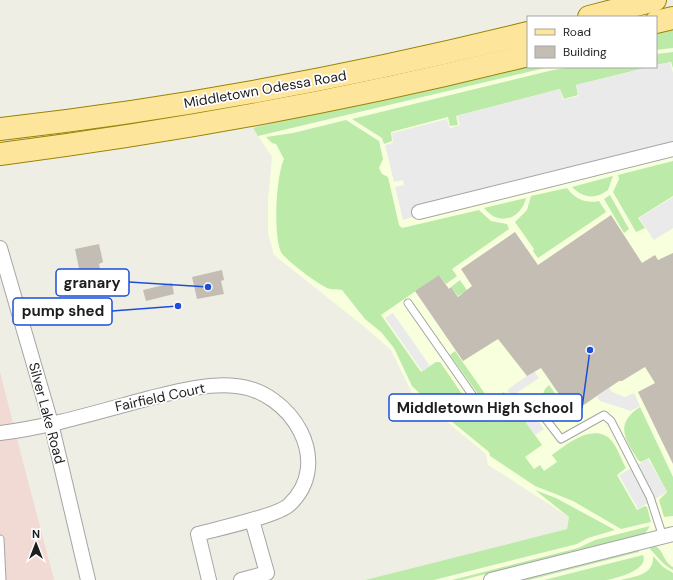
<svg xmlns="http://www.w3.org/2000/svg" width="673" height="580" font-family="'DM Sans',sans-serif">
<rect width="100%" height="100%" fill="#efeee4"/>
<polygon fill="#f0dad3" points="0,372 23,462 54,580 0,580"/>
<polygon fill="#f8ffdd" points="673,26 673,580 365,580 567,529 569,517 488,465 486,454 412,393 391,350 366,328 274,255 268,233 268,201 272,157 253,128 528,67 656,67 656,31"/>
<g fill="#bceaa9">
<polygon points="673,27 673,48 656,50 656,30"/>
<polygon points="673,52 673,68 671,62 656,65 656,54"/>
<polygon points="528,60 528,67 549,67 258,136 253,128"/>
<polygon points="572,67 649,67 576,85 578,95 564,99 560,89 456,116 458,125 450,126 448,117 391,132 392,141 384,144 382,138 352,119 553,70"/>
<path d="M346,120L379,141L383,159L379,168L382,174L388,177L399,225L402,228L479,210L491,221L507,224L509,229L452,269L457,276L446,284L439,275L381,315L421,372L436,362H440L473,410C487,426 503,424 520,414L542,445L525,457L534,469L540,465L544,471L557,462L552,455C566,445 593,422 611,440C617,447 621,459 626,468L617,475L637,510L645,506L647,507L651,522L621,529L573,501L535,486L490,456L489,452L434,407L412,386L394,348L381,332L365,319L342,290C337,289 331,290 327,288C318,284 284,259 281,252C273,235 276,176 284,159L276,144L272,143L266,137L293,133Z"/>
<polygon points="673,161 673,196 638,218 645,228 636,232 613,192 619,179 618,175"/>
<path d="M613,176L608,190C595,200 583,198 572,187Z"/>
<path d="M567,188C575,199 586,204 599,201L606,212L538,258L533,251L534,249L515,222L527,210L531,196Z"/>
<polygon points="610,195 629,229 624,233 604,199"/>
<path d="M526,198C521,219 499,227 484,208Z"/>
<polygon points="460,280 486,318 483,320 463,293 458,296 451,287"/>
<path d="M455,351L490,401L504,392L511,403C502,408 495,410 486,405L450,355Z"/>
<polygon points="549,385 566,409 554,418 542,397 545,389"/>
<path d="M640,407L673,477V516L664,517L659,500L667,492L649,458L641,462L638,460C625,439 614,424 640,407Z"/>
<polygon points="535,490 556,498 615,530 588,538 577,544 434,580 365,580 567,529 569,517"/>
<polygon points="650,526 646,532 642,535 462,580 452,580 578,548 595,540"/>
<path d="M655,546C664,550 663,562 673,567V570C664,566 657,556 650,549L651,547Z"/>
<polygon points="638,550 639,552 529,580 520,580"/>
<path d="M643,555C649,570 617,578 607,580C587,580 564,580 544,580Z"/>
<path d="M653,556L663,567L673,573V580H621C636,576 654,575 653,556Z"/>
</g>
<g fill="#eaeaea">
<polygon points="670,62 673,73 673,144 443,202 413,217 403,220 395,187 404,185 403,180 394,182 385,145 393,143 392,133 447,119 450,128 460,125 457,116 560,89 563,100 579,96 576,85"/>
<polygon points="673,197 673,228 654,240 639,218"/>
<polygon points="393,313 430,366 422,371 385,318"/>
<polygon points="534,371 539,378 512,396 507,390"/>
<polygon points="609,388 612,392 625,397 634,393 640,406 631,411 600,401 597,397"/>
<polygon points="530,410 544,429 535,435 521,416"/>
<polygon points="648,459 667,492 638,509 619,475"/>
</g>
<g fill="#c4bdb3">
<polygon points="611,215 642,263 655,255 658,260 673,253 673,464 638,392 655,383 645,367 622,381 619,381 572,413 541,368 527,376 498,339 463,361 415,291 439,275 449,289 451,287 458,297 472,286 461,269 515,232 538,265"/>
<polygon points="99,244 103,262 99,264 103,288 67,294 64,281 81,278 75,249"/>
<polygon points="222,270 224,280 221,281 224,294 197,299 192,277"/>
<polygon points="172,283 174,294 146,301 143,290"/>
</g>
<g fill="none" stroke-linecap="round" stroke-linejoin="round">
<g stroke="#a5a5a5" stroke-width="9">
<g id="lane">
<path d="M408,303L480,406C503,423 510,413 532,401L561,439L604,415L611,421L650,497L663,537"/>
<polyline points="0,539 2,580"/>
</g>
</g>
<g stroke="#a5a5a5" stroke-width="16">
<g id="street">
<polyline points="419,212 673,149"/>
<polyline points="0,248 51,423 88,580"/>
<path d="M0,433C50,427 101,411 150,398C178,391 207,383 236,386C291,391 335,462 289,505C277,516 216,529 198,534L209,580"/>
<polyline points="241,580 267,573 252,520"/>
<polyline points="491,580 673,534"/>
</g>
</g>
<g stroke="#988300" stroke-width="24">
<g id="primary">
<polyline points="589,17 655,0"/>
<polyline points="656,22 673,18"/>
<path d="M0,129C178,109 354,76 528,33"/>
<path d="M0,154C178,131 354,99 528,55"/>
</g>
</g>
<use href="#lane" stroke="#fff" stroke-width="7"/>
<use href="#street" stroke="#fff" stroke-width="14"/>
<use href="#primary" stroke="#fde59b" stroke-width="22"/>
</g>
<g text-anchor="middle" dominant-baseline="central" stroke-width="3.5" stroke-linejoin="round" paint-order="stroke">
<g font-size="14" fill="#1e1e1e" stroke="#fff">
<text transform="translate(265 89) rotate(-10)">Middletown Odessa Road</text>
<text transform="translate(160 397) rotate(-12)">Fairfield Court</text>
<text transform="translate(47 413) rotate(75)">Silver Lake Road</text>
</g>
</g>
<path fill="none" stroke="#1d4ed8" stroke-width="1.5" d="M208 287L129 282M178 306L112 311M590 350L582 408"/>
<g fill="#1d4ed8" stroke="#fff" stroke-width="1.5">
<circle cx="208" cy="287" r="4"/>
<circle cx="178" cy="306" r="4"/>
<circle cx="590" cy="350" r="4"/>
</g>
<g fill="#fff" stroke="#1d4ed8" stroke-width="1.5">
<rect x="56" y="269" width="73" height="27" rx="4"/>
<rect x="13" y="298" width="99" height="27" rx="4"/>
<rect x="389" y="394" width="193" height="27" rx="4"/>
</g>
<g font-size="15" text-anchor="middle" font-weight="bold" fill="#1e1e1e">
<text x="92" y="288">granary</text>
<text x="63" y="316">pump shed</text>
<text x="485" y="413">Middletown High School</text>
</g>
<rect x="527" y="16" width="130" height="52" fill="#ffffff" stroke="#a5a5a5"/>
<rect x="535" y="29" width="20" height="6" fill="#fde59b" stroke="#a5a5a5"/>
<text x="563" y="36" font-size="12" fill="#1e1e1e">Road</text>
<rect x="535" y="46" width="20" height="12" fill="#c4bdb3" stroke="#a5a5a5"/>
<text x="563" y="56" font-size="12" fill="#1e1e1e">Building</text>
<g transform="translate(36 544)" stroke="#ffffff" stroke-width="3" paint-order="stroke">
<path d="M0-3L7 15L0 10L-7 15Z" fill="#1e1e1e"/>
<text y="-6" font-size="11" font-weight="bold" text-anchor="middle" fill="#1e1e1e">N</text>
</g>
</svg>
